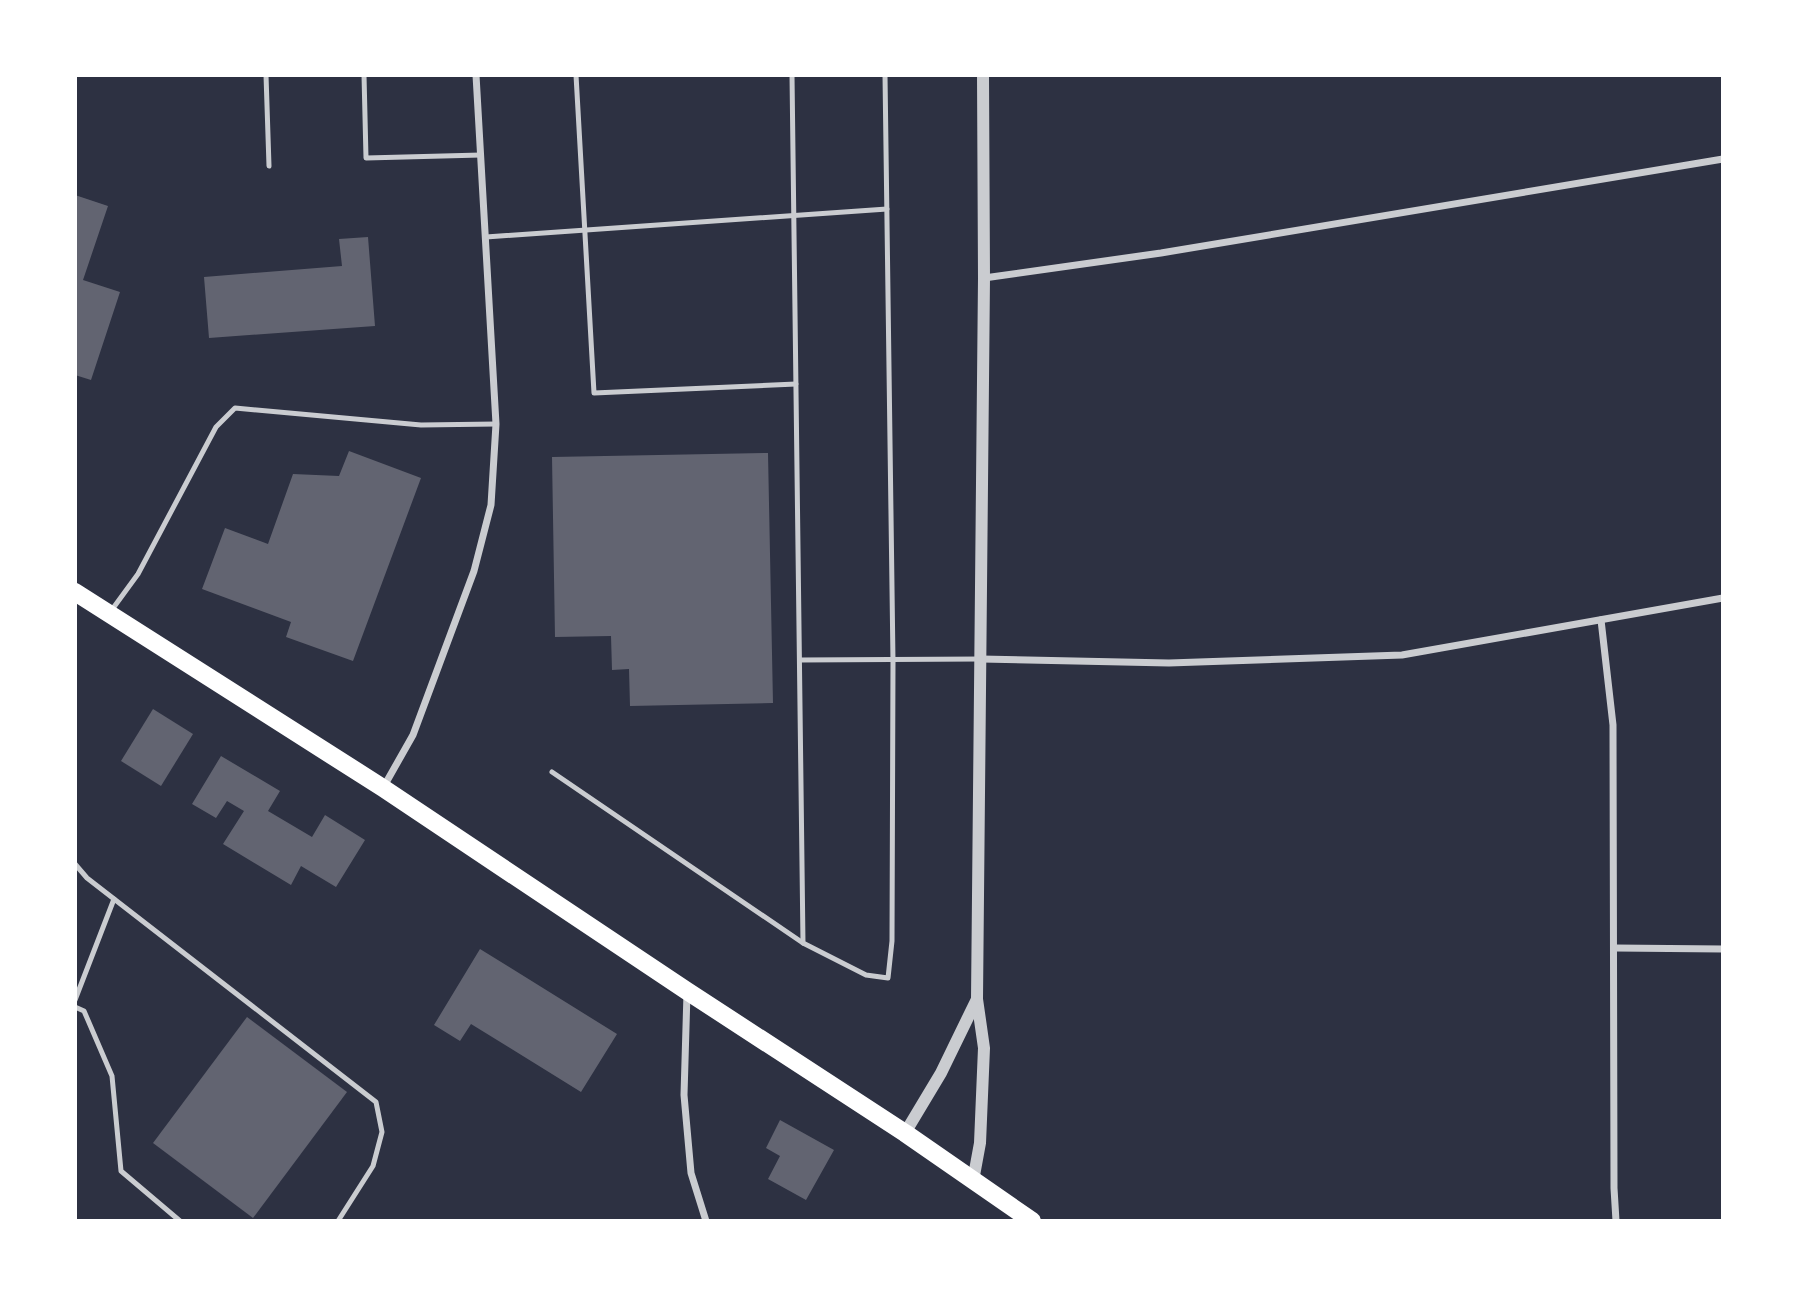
<svg xmlns="http://www.w3.org/2000/svg" width="1798" height="1296" font-family="'Archivo Narrow',sans-serif">
<rect width="100%" height="100%" fill="#2d3142"/>
<g fill="#626471">
<polygon points="75,195 108,206 83,280 120,292 91,380 75,375"/>
<polygon points="368,237 375,326 209,338 204,277 342,266 339,239"/>
<polygon points="349,451 421,478 353,661 286,637 291,622 202,589 225,528 268,544 293,474 339,476"/>
<polygon points="768,453 773,703 630,706 629,669 612,670 611,636 555,637 552,457"/>
<polygon points="153,709 193,734 161,786 121,761"/>
<polygon points="221,756 280,791 268,811 312,837 325,815 365,840 336,887 301,866 291,885 223,844 244,811 227,801 216,818 192,804"/>
<polygon points="480,949 617,1034 581,1092 471,1024 460,1041 434,1025"/>
<polygon points="247,1017 347,1092 253,1218 153,1143"/>
<polygon points="780,1120 834,1150 806,1200 768,1179 780,1156 766,1148"/>
</g>
<g fill="none" stroke-linecap="round" stroke-linejoin="round">
<g stroke="#caccd0" stroke-width="5">
<polyline points="266,75 269,166"/>
<polyline points="364,75 366,158 481,155"/>
<polyline points="576,75 594,393 796,384"/>
<polyline points="792,75 803,943 866,975 888,978 892,941 893,661 885,75"/>
<polyline points="486,237 887,209"/>
<polyline points="111,611 138,574 216,427 235,408 421,425 496,424"/>
<polyline points="800,660 981,659"/>
<polyline points="552,772 803,943"/>
<polyline points="75,864 87,878 376,1102 382,1132 373,1166 338,1221"/>
<polyline points="75,1000 114,899"/>
<polyline points="75,1007 84,1011 112,1076 121,1171 180,1221"/>
</g>
<g stroke="#caccd0" stroke-width="7">
<polyline points="984,278 1161,253 1723,159"/>
<polyline points="1601,620 1613,725 1614,1188 1616,1221"/>
<polyline points="981,659 1169,663 1402,655 1723,598"/>
<polyline points="383,788 413,735 474,571 491,505 496,424 476,75"/>
<polyline points="1615,948 1723,949"/>
<polyline points="687,993 684,1095 691,1173 706,1221"/>
</g>
<g stroke="#caccd0" stroke-width="12">
<polyline points="905,1133 941,1073 977,999"/>
<polyline points="973,1181 980,1143 984,1048 977,999 984,278 983,75"/>
</g>
<polyline stroke="#fff" stroke-width="18" points="75,592 383,788 687,991 905,1133 1032,1221"/>
</g>
<rect width="1798" height="1296" fill="none" stroke="#ffffff" stroke-width="154"/>
</svg>
